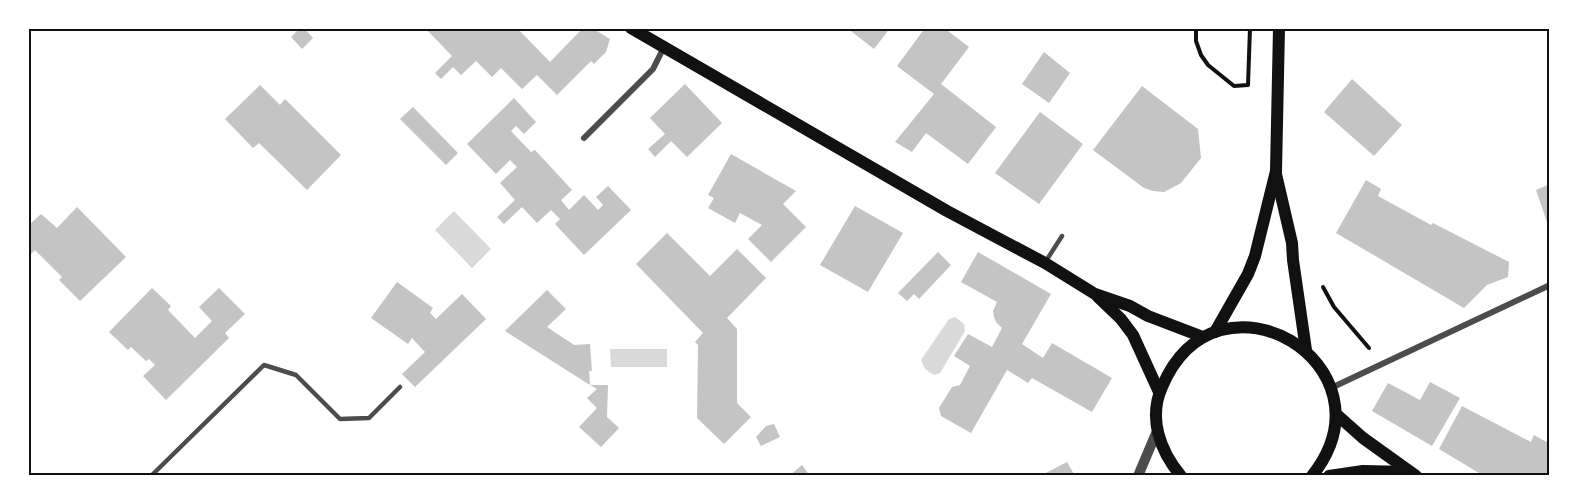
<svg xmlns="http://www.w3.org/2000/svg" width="1578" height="504" font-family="'Roboto Condensed',sans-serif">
<rect width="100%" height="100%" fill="#fff"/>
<g fill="#d9d9d9">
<polygon points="454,211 491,249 472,268 435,230"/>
<polygon points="955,317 964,324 965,331 940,373 934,375 925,369 921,360 949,319"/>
<polygon points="610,349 667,349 667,367 611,367"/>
</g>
<g fill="#c4c4c4">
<polygon points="300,28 304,28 313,38 302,49 291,37"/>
<polygon points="425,28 517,28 550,62 583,28 592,28 610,39 606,52 594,64 591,61 557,95 537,75 522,89 501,68 492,77 476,61 461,75 453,67 441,79 435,73 452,56"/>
<polygon points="847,28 890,28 874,49"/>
<polygon points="925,28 944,28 969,47 941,84 996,127 968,164 926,133 912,152 895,142 934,94 897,66"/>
<polygon points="1044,52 1070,73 1049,103 1022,84"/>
<polygon points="1352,79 1402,125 1374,156 1324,112"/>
<polygon points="685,84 722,123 687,157 671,141 655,157 648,149 665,134 650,118"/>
<polygon points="260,85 280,105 285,99 341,155 307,190 259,143 253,148 225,119"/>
<polygon points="1142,86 1198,129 1201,158 1181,183 1164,192 1153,191 1144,188 1093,150"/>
<polygon points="514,98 536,122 524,134 516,126 511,131 531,152 535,150 572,190 561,200 569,210 584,195 598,210 603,205 596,197 608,186 631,210 584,255 555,224 560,219 551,210 537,223 522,207 504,224 497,217 515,200 500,183 517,167 510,160 496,174 467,144"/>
<polygon points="413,107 458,153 446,165 400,119"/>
<polygon points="1040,112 1083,144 1039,204 995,173"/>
<polygon points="731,154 796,191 783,204 806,227 771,262 748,239 762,225 740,213 735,223 708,208 714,198 708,195"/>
<polygon points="1366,180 1381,189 1378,196 1431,225 1433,223 1509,262 1508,277 1487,285 1464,308 1336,233"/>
<polygon points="1550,184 1550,228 1549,228 1536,190"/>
<polygon points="855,206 903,233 868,292 820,265"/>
<polygon points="77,207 126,257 80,301 59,280 62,277 35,250 28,257 28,226 41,214 57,228"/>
<polygon points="667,233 710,276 737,249 766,278 727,318 737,329 737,403 751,417 724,444 697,418 698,345 695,342 703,333 636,264"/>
<polygon points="938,252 951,265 919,299 914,294 907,301 898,293"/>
<polygon points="978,252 1051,294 1022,344 1043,358 1052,343 1112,378 1092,412 1032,378 1028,383 1007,370 971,433 941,416 939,408 952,387 960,385 970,366 954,356 968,334 992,347 1002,328 996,322 994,317 993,311 997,302 961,282"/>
<polygon points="397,282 433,308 430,313 436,319 462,294 486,319 415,387 402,374 425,352 412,338 408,344 371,318"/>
<polygon points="152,288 171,306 168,310 195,338 212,321 199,307 219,288 245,314 225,333 229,338 166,400 143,376 155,365 149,359 146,361 131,347 128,350 109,332"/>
<polygon points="547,290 566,309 547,327 574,345 590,344 592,371 589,371 590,385 505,331"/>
<polygon points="1430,382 1460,398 1432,446 1372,411 1388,383 1420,400"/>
<polygon points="590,385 608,385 607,417 619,428 601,447 579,427 597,408 587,398 597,389"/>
<polygon points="1462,406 1531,442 1534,435 1550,444 1550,476 1484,476 1439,449"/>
<polygon points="774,424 780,437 761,446 756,437 766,426"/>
<polygon points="1067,462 1075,476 1040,476"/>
<polygon points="802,465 810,476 789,476"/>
</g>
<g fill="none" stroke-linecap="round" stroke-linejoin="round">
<g stroke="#111" stroke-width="4">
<polyline points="1196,28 1196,41 1201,55 1208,65 1234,86 1248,85 1250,28"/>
<polyline points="1323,287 1334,307 1369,348"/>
</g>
<g stroke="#4c4c4c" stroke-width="4.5">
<polyline points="1046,261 1062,236"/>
<polyline points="151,476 264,365 296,375 340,419 369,418 400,387"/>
</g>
<g stroke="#4c4c4c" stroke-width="6">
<polyline points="584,138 653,69 664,47"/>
<polyline points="1331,388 1550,285"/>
</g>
<polyline stroke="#4c4c4c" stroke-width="10" points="1138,476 1157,431"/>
<g stroke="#111" stroke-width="12">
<polyline points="631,28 947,211 1045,263 1095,294 1130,306 1148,316 1203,337"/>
<polyline points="1276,174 1292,243 1293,260 1306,350"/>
<polyline points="1098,297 1121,319 1133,335 1159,392"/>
<polyline points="1215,332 1248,274 1255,256 1276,171 1279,28"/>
<polyline points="1336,414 1363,438 1416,476"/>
<path d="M1181,476C1160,451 1148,418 1162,387C1217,256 1400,365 1312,476"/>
<polyline points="1329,476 1363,471 1410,472"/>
</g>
</g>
<rect width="1578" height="504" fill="none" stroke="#ffffff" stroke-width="60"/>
<rect x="30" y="30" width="1518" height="444" fill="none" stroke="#111" stroke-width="2"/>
</svg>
